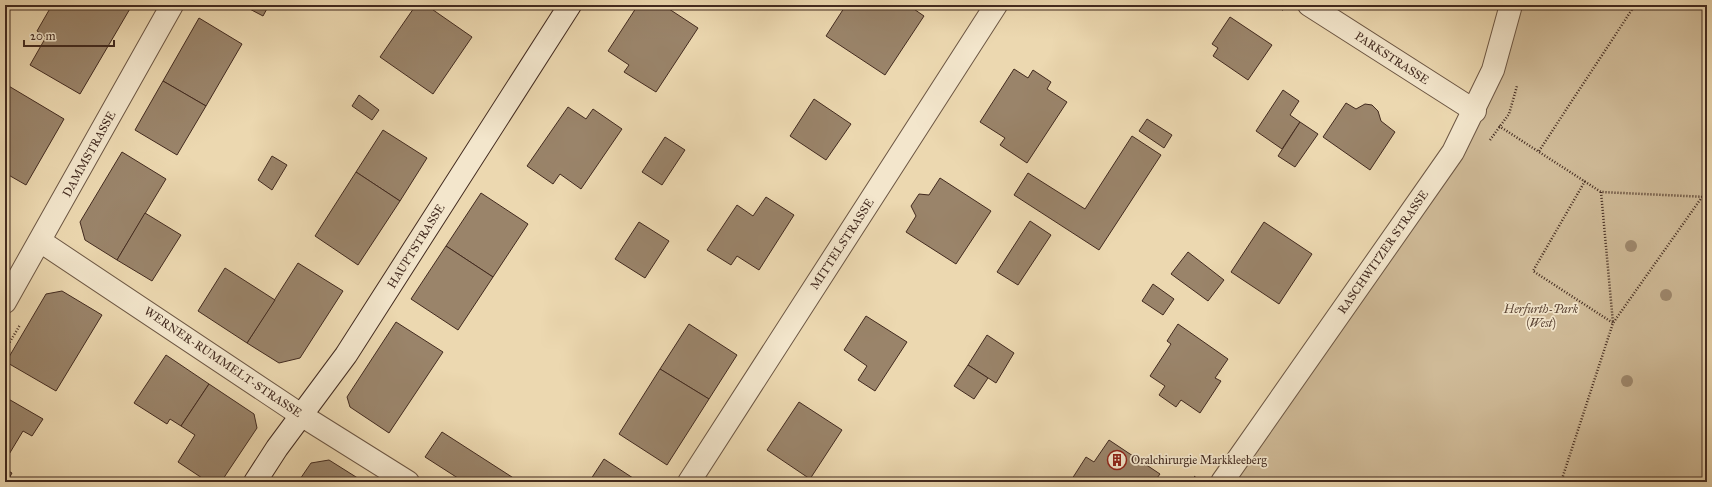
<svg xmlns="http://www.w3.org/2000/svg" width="1712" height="487" font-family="'IM FELL Great Primer',serif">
<rect width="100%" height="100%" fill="#ecd8b0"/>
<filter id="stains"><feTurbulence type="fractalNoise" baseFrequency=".005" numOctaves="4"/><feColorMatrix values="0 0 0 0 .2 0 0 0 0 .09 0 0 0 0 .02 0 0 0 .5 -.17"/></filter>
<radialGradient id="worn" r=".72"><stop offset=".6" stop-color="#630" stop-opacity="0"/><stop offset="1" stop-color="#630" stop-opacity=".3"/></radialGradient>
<polygon fill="#cfba97" stroke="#88725b" points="1511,5 1707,5 1707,482 1222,482 1453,152"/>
<g fill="#9a846a" stroke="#422a1f">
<polygon points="52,5 127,5 131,7 80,94 30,65 46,37 37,31"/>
<polygon points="242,5 269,5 263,16"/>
<polygon points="416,5 426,5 472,37 433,94 380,57"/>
<polygon points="638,5 663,5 698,28 656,92 624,72 629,65 608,51"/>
<polygon points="846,5 908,5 924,16 885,75 826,36"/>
<polygon points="1230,17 1272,45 1248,80 1213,56 1218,48 1212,44"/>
<polygon points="199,18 242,44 206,106 163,81"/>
<polygon points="1014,69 1028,78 1033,70 1051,82 1047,89 1067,102 1027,163 1000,145 1005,138 980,122"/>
<polygon points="163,81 206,106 177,155 135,130"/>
<polygon points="7,85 64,119 26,185 5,173 5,88"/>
<polygon points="1283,90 1299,101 1290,115 1300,122 1282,149 1256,131"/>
<polygon points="359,95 379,110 372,120 352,106"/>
<polygon points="814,99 851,124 826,160 790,136"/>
<polygon points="1346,103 1356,109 1365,104 1372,105 1378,111 1381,121 1395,132 1370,170 1323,137"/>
<polygon points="568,107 586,119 593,109 622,129 581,189 560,174 553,184 527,166"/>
<polygon points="1147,119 1172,135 1164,148 1139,131"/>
<polygon points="1300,122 1318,134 1295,167 1278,156"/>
<polygon points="383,130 427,158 400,201 356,172"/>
<polygon points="1132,136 1161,155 1099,250 1014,195 1028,173 1085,209"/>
<polygon points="665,137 685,150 662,185 642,172"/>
<polygon points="122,152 166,179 117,260 85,240 80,222"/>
<polygon points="272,156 287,165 272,190 258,180"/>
<polygon points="356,172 400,201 358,265 315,236"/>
<polygon points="940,178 991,211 956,264 906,232 916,216 911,206 919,194 929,195"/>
<polygon points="481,193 528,224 493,277 446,246"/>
<polygon points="766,197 794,215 759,270 737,256 731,265 707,250 737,205 753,216"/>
<polygon points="145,213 181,235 152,281 117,260"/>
<polygon points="1030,221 1051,235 1018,285 997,272"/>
<polygon points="639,222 669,241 645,278 615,259"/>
<polygon points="1264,222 1312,254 1279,304 1231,272"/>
<polygon points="446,246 493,277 458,330 411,299"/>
<polygon points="1188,252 1224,280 1208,301 1171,274"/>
<polygon points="298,263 343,291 300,358 279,363 247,343"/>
<polygon points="225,268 275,300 247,343 198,311"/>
<polygon points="1153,284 1174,299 1163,315 1142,301"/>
<polygon points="62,291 102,315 56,391 6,362 46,294"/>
<polygon points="866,316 907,342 875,391 858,380 867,366 844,350"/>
<polygon points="396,322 443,352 389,433 350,407 347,397"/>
<polygon points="689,324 737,355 709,399 660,369"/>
<polygon points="1178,324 1228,359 1215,378 1221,381 1200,413 1181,400 1176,407 1159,395 1165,386 1150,376 1171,344 1167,341"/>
<polygon points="987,335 1014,353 996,383 968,365"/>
<polygon points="166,355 209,384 181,426 170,419 167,424 134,403"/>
<polygon points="968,365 988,378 974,399 954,386"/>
<polygon points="660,369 709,399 667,465 619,434"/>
<polygon points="209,384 254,414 257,428 221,482 208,482 178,462 195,435 181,426"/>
<polygon points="5,397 43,419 32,436 23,431 5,461"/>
<polygon points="799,402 842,430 810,479 767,450"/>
<polygon points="442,432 515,479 513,482 464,482 425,457"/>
<polygon points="1109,440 1160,474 1154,482 1070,482 1086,457 1094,462"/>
<polygon points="604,459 639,482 589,482"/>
<polygon points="329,460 364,482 298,482 311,463"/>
<polygon points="5,469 12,473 7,482 5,482"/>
</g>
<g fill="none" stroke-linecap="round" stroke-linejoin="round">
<g stroke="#6c5643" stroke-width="24">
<g id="street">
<polyline points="1309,5 1475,111"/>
<polyline points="40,241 301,415 408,482"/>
<polyline points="5,302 172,5"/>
<polyline points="689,482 996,5"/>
<polyline points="1222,482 1453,152 1493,70 1511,5"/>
</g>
</g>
<g stroke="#422a1f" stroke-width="24">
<polyline id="secondary" points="255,482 277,448 346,355 570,5"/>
</g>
<g stroke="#422a1f" stroke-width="2.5" stroke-dasharray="1 2" stroke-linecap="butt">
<polyline points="1275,5 1283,10"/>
<polyline points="1499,126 1601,192 1707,197"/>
<polyline points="1490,140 1509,114 1517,86"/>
<polyline points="1539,151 1635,5"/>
<polyline points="1585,181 1533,271 1613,323"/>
<polyline points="1601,192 1613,323"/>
<polyline points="5,350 20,325"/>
<polyline points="1191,482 1196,476"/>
<polyline points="1561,482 1613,323 1707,190"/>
</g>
<use href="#street" stroke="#f3e6cc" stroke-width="22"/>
<use href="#secondary" stroke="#f3e6cc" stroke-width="22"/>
</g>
<g fill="#9e886d">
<circle cx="1631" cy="246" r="6"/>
<circle cx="1666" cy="295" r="6"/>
<circle cx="1627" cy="381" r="6"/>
</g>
<defs>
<g id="building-ring" transform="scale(1)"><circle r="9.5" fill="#f3e6cc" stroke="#8f2418" stroke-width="1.5"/><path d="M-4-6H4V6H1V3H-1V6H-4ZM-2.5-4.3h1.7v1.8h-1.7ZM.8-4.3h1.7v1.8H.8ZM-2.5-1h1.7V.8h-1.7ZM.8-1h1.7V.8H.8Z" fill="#8f2418"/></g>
</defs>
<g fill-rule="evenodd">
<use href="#building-ring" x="1117" y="460"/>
</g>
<g text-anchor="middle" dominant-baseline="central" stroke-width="3.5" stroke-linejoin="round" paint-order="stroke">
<g font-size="12" fill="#422a1f" stroke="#f3e6cc">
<text transform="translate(1392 58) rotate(33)">PARKSTRASSE</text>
<text transform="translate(89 154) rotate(-61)">DAMMSTRASSE</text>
<text transform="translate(842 244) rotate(-57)">MITTELSTRASSE</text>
<text transform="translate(416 246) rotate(-58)">HAUPTSTRASSE</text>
<text transform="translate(1383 252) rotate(-55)">RASCHWITZER STRASSE</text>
<text transform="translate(223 362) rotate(34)">WERNER-RUMMELT-STRASSE</text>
</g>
<g font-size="12" font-style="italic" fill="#5e4737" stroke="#f3e6cc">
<text x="1541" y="309">Herfurth-Park<tspan x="1541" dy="14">(West)</tspan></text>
</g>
<g font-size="12" fill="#422a1f" stroke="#f3e6cc" text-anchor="start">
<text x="1131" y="460">Oralchirurgie Markkleeberg</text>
</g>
</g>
<rect width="1712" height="487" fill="none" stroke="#ecd8b0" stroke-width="20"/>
<rect x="6" y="6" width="1700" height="475" fill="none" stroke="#422a1f" stroke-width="2"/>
<rect x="10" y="10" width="1692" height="467" fill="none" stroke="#422a1f"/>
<path d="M24 40v6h90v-6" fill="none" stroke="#422a1f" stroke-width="2"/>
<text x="30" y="40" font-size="12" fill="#422a1f" stroke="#f3e6cc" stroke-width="3" paint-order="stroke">20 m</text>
<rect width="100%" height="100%" filter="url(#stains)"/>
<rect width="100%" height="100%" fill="url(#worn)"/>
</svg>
